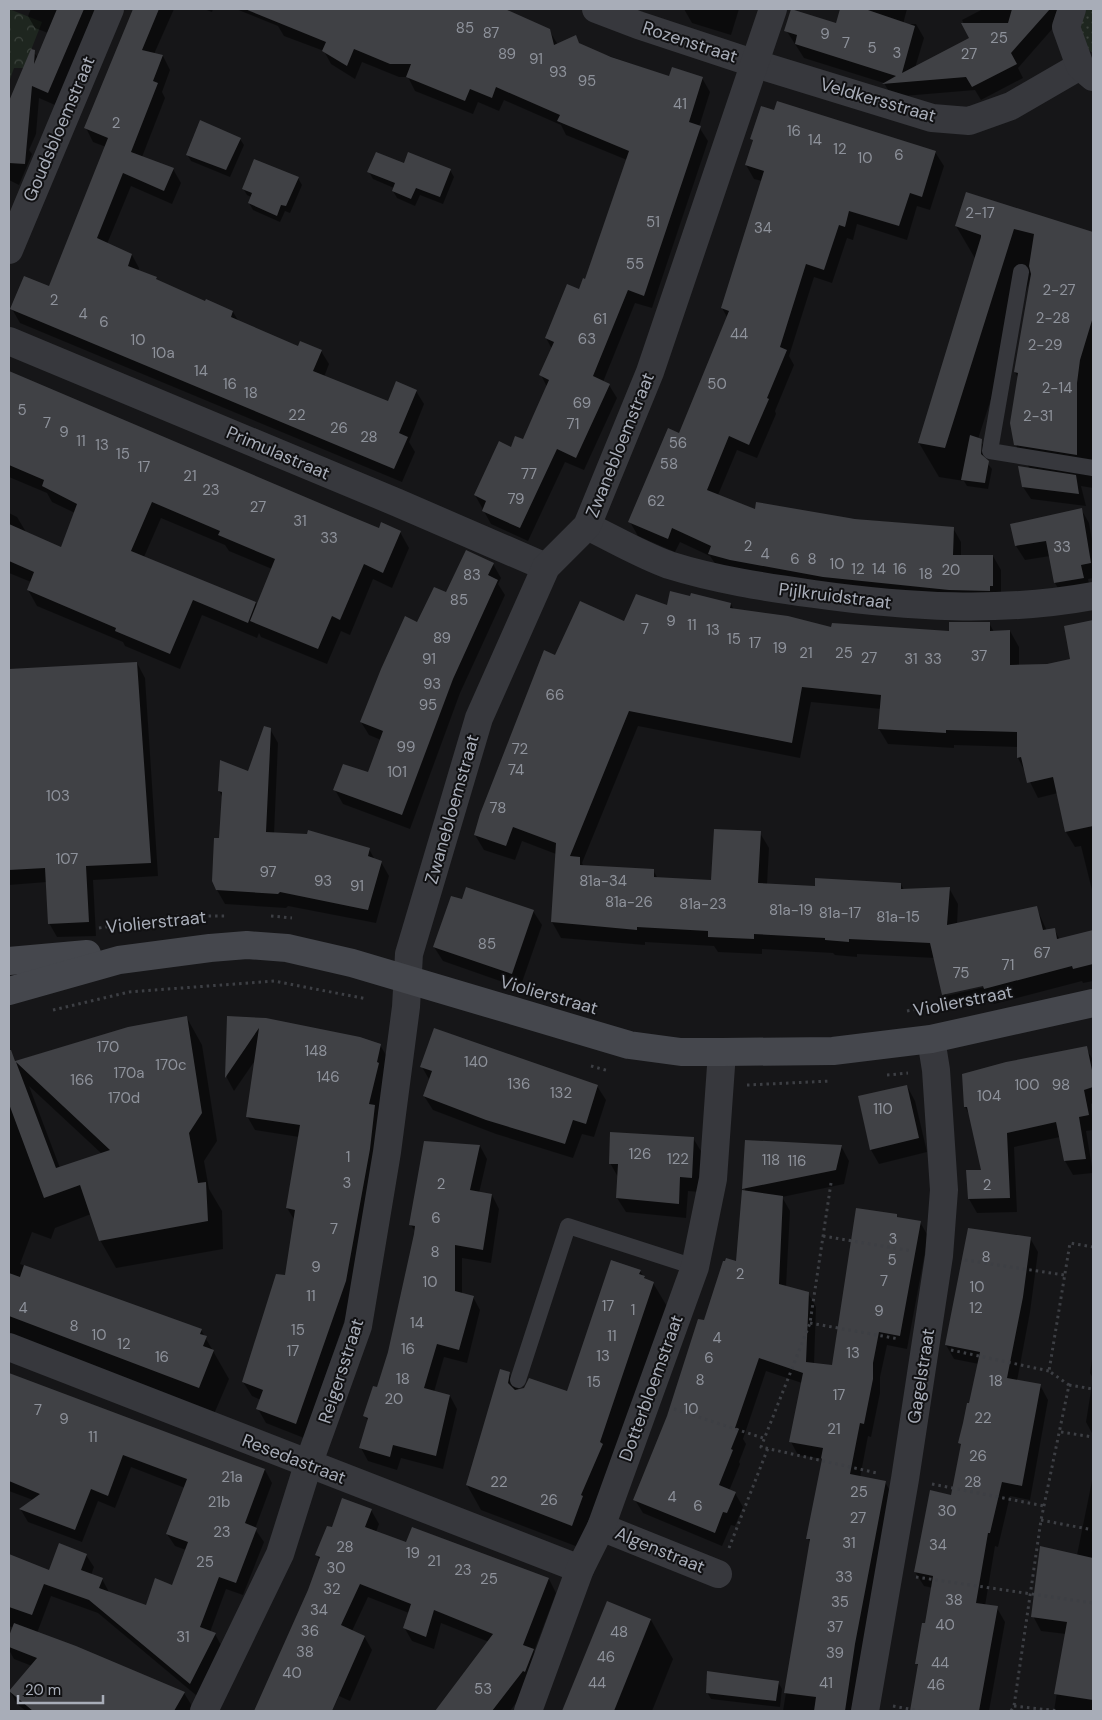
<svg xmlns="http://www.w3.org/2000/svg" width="1102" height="1720" font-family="'DM Sans',sans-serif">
<defs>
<pattern id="grass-dots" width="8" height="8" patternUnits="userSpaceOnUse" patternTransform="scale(1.25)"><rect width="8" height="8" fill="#1e261f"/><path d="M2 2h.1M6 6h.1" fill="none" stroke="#3c433d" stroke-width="1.8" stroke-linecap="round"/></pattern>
<pattern id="forest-crowns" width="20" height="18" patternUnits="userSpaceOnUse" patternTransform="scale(1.25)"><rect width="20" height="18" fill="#1e261f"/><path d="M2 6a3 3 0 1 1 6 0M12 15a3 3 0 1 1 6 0" fill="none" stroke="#3c433d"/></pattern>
</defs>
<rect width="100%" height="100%" fill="#161618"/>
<polygon fill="url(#grass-dots)" points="1083,9 1093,9 1093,53 1083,46 1077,34"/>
<polygon fill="url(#forest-crowns)" points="9,9 42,22 24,68 14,68 9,82"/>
<g fill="#0007" fill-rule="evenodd">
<polygon points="31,9 97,9 55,105 39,98 36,134 29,150 32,154 19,185 9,180 9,104 31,50 38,57 48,33 35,28 28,16"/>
<polygon points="135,9 174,9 154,54 163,56 170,70 162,92 165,98 142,157 173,169 181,183 172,204 131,186 107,244 132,255 139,268 138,271 206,303 233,312 239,322 299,347 321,351 329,364 324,377 389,403 416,391 424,404 409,442 415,452 402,482 20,323 12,309 50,288 106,147 93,142 86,128"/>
<polygon points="204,9 213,9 212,12"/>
<polygon points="236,9 502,9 549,30 558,45 580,46 670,77 702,78 710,92 699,127 708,141 652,308 635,303 603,382 609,385 617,398 584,470 565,462 528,541 491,524 475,495 511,448 523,441 547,387 541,375 552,349 546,338 586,280 627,160 566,135 561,125 504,100 499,111 478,102 473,114 415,91 408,77 399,77 362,62 355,79 331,64 324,51 284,36 278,26"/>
<polygon points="684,9 739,9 731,35 692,23"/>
<polygon points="841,9 907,9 903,24 916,24 924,38 915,68 971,39 962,20 983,9 1059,9 1054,27 1018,68 1023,78 981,100 975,90 892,97 884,83 804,58 786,30 836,25"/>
<polygon points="762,108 935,152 944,166 930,210 917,206 907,240 857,224 853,240 847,238 832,283 814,277 789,356 794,365 775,411 776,414 757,458 737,450 718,495 756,510 953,528 961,542 961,556 993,556 1001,570 1001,600 957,604 718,568 710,556 680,542 675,552 638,536 630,522 680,435 727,317 722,308 762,181 754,179 746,165"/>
<polygon points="240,139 244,145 230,177 191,161 187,154"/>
<polygon points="404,164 450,170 454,177 443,204 420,195 415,206 397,198 393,191 394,188 373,179 369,172"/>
<polygon points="298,178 302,185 290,213 285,211 280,222 253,210 249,203 251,197 247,195 243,188"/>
<polygon points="967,193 1093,233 1093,488 1081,486 1086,506 1031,499 1023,487 1030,469 1015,444 1018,378 1015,372 1033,270 978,439 985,447 984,459 992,469 988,489 967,486 964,481 939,477 919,443 976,260 956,226"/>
<path d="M9,373L350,517L380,529L400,532L409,548L392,588L373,579L350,635L341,631L327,664L261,637L259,633L257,638L202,615L180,669L125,646L123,642L37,606L28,590L31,582L9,573V513L17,517L26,532L61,548L75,513L52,502L47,493L9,477ZM161,518L225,545L229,551L272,569L257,606L256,603L144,557Z"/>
<polygon points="1081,509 1089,523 1093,546 1093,578 1088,579 1091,592 1063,597 1055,583 1050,556 1025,560 1016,546"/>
<polygon points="493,564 501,578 498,584 505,595 460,693 410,829 343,804 335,790 369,774 381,740 369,735 361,722 418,624 446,594"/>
<path d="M731,604L734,610L832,628L950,632L989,623L994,632L1010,631L1019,647V666L1047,665L1072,659L1092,621L1093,894L1081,846L1075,847L1066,832L1058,793L1038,798L1018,758V747L954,745V748L888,744L879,729L881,709L811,702L800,758L638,726L582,863L584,867L653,870L658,879L713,882L760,833L769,848L767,885L816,887L901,884L904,890L949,888L958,904L957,925L1036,907L1047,931L1054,929L1060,940L1093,931V981L1083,983L1082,981L994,1004L992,1001L952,1010L944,995L935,958L857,954V957L835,955L833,953L762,949V954L718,952L714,946L645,942V945L561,938L552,922L556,854L522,841L515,860L484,850L475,835L499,765L545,652L556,657L625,623L668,607ZM989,983V986L946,996V993Z"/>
<polygon points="137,663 145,678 158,876 93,880 96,936 57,937 49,923 47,882 9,885 9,671"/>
<polygon points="270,729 278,743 274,834 369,849 375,860 381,862 389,876 376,923 288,906 286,908 225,904 217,890 223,798 219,791 249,773"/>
<polygon points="463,901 533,911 542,925 520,988 443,961 434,947"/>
<polygon points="228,1017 380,1045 389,1060 387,1078 378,1113 382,1121 353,1296 304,1438 266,1423 258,1409 261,1400 252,1396 243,1382 286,1276 295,1221 287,1208 299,1137 255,1130 247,1116 256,1059 234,1091 227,1078"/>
<path d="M187,1018L202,1045L217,1141L204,1161L209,1189L222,1211L223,1249L116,1268L100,1240L91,1214L55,1228L51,1239L32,1232L20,1264L201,1330L229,1379L214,1414L12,1338L9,1332V1063L128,1028ZM29,1086L102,1154L60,1168Z"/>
<polygon points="1086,1048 1093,1060 1093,1103 1091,1104 1093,1130 1086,1131 1093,1173 1073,1175 1065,1161 1060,1137 1014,1147 1017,1212 977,1213 969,1199 983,1171 971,1117 965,1107 964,1075"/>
<polygon points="422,1067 597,1086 606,1100 594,1137 582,1134 573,1158 496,1134 433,1110 424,1096 430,1081"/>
<polygon points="907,1086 915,1101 927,1152 879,1164 871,1150 859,1097"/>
<polygon points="693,1138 702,1153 700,1192 688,1191 686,1218 626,1212 617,1198 618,1177 610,1163"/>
<polygon points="746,1141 841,1146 849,1161 844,1184 782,1197 790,1211 786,1287 808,1293 816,1307 814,1364 833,1366 896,1215 899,1219 920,1222 928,1236 907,1349 887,1345 880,1377 880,1393 871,1437 868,1436 860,1478 885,1482 893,1496 854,1711 783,1711 810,1543 808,1538 823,1459 798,1455 791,1442 802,1383 766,1371 743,1439 746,1444 739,1462 740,1464 729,1491 735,1493 743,1507 735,1526 731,1525 722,1546 643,1513 635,1500 704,1322 737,1263 745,1192"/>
<polygon points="480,1146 487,1159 479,1193 492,1195 499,1209 491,1263 462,1258 462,1294 473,1297 480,1310 467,1363 444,1357 434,1392 450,1396 457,1409 443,1469 401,1458 397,1470 368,1461 361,1448 368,1422 365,1416 378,1389 389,1352 416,1233 411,1225"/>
<polygon points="1030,1238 1038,1252 1030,1312 1017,1381 1040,1385 1048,1400 1030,1500 1010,1496 998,1547 995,1546 985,1606 997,1608 1005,1622 989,1711 911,1711 919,1668 917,1664 933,1588 924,1586 915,1572 952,1496 962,1447 960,1443 979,1364 954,1359 946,1345"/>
<polygon points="640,1271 646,1280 653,1283 668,1308 586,1550 481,1510 467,1485 509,1373 519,1390 567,1392"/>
<polygon points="1093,1352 1093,1435 1086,1422 1093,1378 1090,1373"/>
<polygon points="9,1374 265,1470 272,1483 255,1529 264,1542 243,1595 226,1589 210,1632 215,1634 222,1647 197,1696 98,1613 51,1596 37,1633 184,1693 192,1706 189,1711 26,1711 17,1704 10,1691 32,1666 14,1659 9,1650 9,1640 14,1628 9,1626 9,1556 50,1571 86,1555 94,1567 91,1575 102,1579 109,1592 146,1607 173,1586 186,1550 175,1546 167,1534 185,1488 131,1467 115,1508 98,1501 82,1542 28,1522 21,1510 33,1500 9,1491"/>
<polygon points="1093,1476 1093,1711 1054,1711 1066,1634 1041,1631 1033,1616 1077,1555"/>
<polygon points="371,1510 379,1524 376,1532 407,1544 413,1528 549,1579 556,1593 534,1651 541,1663 530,1684 510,1711 436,1711 489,1642 441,1623 434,1649 412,1641 404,1627 409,1613 368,1597 352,1631 364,1636 372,1650 350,1701 339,1696 332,1711 255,1711 309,1591 320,1561 317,1555 332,1529"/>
<polygon points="608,1603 651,1620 673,1659 652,1711 564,1711"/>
<polygon points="778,1682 782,1689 780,1707 711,1699 707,1692"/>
</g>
<g fill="#404145" fill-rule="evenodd">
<polygon points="57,9 84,9 48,93 32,86 25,164 9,163 9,101 31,49 35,50 34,64"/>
<polygon points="133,9 159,9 142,50 163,55 153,81 158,83 131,152 174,168 164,191 123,173 97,238 132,254 128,266 157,277 156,279 205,301 206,299 233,311 231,317 298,346 300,341 322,350 313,371 388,401 396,381 417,390 399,433 408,437 394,469 10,309 24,276 49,286 108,138 84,128"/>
<polygon points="245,9 505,9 550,29 554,45 576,35 579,43 611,57 669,76 672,67 703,77 689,122 701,126 644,296 628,290 593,376 610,384 576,458 557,449 520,528 482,511 486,501 474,495 499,441 511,447 515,436 523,439 533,416 549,380 539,375 554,342 545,338 567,284 579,289 583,278 585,279 629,151 557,121 560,115 496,87 492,98 470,89 465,101 406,77 411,64 390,64 354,49 347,66 322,51 326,42"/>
<polygon points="791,9 836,23 840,9 865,9 915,26 902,73 969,38 961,23 1008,23 1012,9 1050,9 1011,53 1017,64 972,87 966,77 882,84 896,76 795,44 797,35 784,31"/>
<polygon points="777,101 936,151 922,197 910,193 899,226 849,211 845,227 839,225 824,270 806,264 780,347 787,350 767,398 769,399 749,445 729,436 707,490 755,509 756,502 855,519 954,527 953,555 993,555 993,586 990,586 990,591 949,590 823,577 730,560 708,554 711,546 672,528 668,539 628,522 668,428 679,433 729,311 721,308 764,171 745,165 753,140 750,139 761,106 774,110"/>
<polygon points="200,120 241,138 226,170 186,155"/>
<polygon points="376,152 404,163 408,152 451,169 440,197 416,188 411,199 392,191 395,183 367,172"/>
<polygon points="254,159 299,177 286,206 281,205 277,216 248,203 252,193 242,189"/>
<polygon points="966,192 1093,232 1093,317 1080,360 1077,383 1077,455 1014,445 1010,423 1018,373 1014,372 1031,274 1029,266 1034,234 1014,229 945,448 918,443 981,237 981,235 955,226"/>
<polygon points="9,371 350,516 379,528 381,522 401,531 383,573 364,564 340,620 332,616 318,649 250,621 275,559 218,535 220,531 152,502 131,551 256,602 248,623 193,600 170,654 115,631 116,628 27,590 34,572 9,561 9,524 61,547 77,504 42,486 44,480 9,465"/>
<polygon points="970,435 982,439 981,454 989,461 985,483 961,480"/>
<polygon points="1018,466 1076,475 1079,494 1022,487"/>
<polygon points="1082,508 1091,563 1081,565 1084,578 1054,583 1046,541 1015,546 1010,524"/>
<polygon points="466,550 494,563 488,575 498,580 453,679 402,815 333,790 343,764 368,772 383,731 360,722 381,669 405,616 417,622 434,587 446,592"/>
<polygon points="670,591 690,596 691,593 731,603 730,608 788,616 831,627 832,623 949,631 949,622 990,622 990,631 1010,630 1010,665 1047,664 1070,659 1064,626 1093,620 1093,826 1065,832 1053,777 1027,783 1021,757 1017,758 1017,732 946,730 946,733 878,729 881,695 802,687 792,743 629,711 570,856 580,857 580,865 654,869 654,877 711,880 714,829 761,831 758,883 815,886 815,878 901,883 901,889 950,887 947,925 1037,906 1043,930 1055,928 1057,939 1093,930 1093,964 1073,969 1072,966 984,989 983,986 942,995 930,943 849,939 849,942 825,940 825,938 754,934 754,939 708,937 708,931 637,927 637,930 551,922 556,843 513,827 506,846 474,835 480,814 544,650 555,655 580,601 624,621 636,594 667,605"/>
<polygon points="137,662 151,863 86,866 89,922 48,924 45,868 9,870 9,669"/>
<polygon points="264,726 271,728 266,832 307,834 308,830 370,848 368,856 382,861 368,910 280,892 278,894 216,890 212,881 214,838 219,838 222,792 218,791 220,760 248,771"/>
<polygon points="466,887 534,910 512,974 433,947 451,896 462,899"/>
<path d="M187,1016L202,1113L189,1133L198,1183L206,1182L208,1221L99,1241L80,1185L44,1198L9,1104V1050H11L15,1061L128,1027ZM16,1062L110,1150L56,1168Z"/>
<polygon points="227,1016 266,1018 360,1037 381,1044 377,1062 379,1063 369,1104 375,1105 370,1149 346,1281 296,1424 256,1409 263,1390 242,1382 276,1274 285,1275 295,1210 286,1208 300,1125 246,1117 259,1028 225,1078"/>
<polygon points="434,1028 598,1085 586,1124 573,1120 565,1144 486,1120 423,1096 432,1071 420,1067"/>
<polygon points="1087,1046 1093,1075 1093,1087 1084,1090 1089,1115 1079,1117 1086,1159 1064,1161 1056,1122 1007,1133 1010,1198 968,1199 966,1170 981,1170 967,1107 964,1107 962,1074 1006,1062"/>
<polygon points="907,1085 919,1138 870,1150 858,1096"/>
<polygon points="610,1132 694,1137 692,1178 680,1177 679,1204 616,1198 618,1164 609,1164"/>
<polygon points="745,1140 786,1142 842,1145 836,1170 742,1189"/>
<polygon points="424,1141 480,1145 470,1190 492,1194 483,1250 455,1245 455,1291 474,1296 459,1350 437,1344 424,1388 450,1395 436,1456 393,1445 390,1457 359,1448 368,1418 363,1416 373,1386 377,1387 388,1352 414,1234 415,1226 409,1225"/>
<polygon points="742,1190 783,1196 779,1284 809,1292 806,1362 832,1365 856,1208 897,1214 897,1217 921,1221 900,1336 879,1332 873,1363 873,1379 864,1424 860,1423 850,1474 886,1481 855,1644 845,1711 814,1711 816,1697 784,1693 810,1539 806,1539 822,1459 821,1458 823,1448 789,1442 803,1373 759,1358 735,1428 739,1429 731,1449 733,1450 719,1485 736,1492 727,1513 723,1512 715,1533 633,1500 667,1416 698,1319 704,1320 723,1261 725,1261 726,1258 736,1261"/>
<polygon points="968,1228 1031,1237 1023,1297 1007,1378 1041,1384 1022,1486 1002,1482 990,1533 988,1533 976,1603 998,1606 979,1711 910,1711 918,1664 915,1664 922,1623 925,1623 933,1576 914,1572 918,1552 930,1490 951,1495 961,1444 958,1443 963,1423 967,1403 969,1403 980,1352 945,1345"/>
<polygon points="611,1260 641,1270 639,1274 645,1276 644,1278 654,1282 600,1442 603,1444 581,1495 583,1496 572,1526 466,1485 500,1369 510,1372 508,1383 515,1390 524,1388 529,1378 567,1391"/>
<polygon points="24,1265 202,1329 200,1334 207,1336 203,1346 214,1350 199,1388 9,1316 9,1273 20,1277"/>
<polygon points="9,1373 265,1469 245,1523 257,1528 236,1583 219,1577 200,1627 216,1633 190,1684 89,1600 44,1584 32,1615 9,1607 9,1554 49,1570 59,1543 87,1554 81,1570 103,1578 99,1588 146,1605 155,1578 172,1585 188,1542 166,1534 187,1479 123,1455 108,1496 91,1489 75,1530 19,1509 40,1494 9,1481"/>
<polygon points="342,1498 372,1509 365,1527 406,1542 412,1527 549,1578 523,1645 534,1649 525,1672 523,1671 492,1711 435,1711 493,1634 434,1610 426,1637 403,1628 411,1604 360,1584 341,1625 365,1636 332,1711 254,1711 308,1590 320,1557 315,1555 327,1526 332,1527"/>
<polygon points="1040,1546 1093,1558 1093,1700 1054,1694 1067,1622 1031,1617"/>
<polygon points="607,1601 651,1619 614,1711 562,1711"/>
<polygon points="14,1623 76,1646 185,1692 174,1711 33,1711 9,1691 37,1658 9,1647 9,1636"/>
<polygon points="707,1671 779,1681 776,1701 706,1693"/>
</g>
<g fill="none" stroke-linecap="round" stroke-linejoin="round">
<g stroke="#3d3f44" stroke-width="3" stroke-dasharray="2.5 4" stroke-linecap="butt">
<polyline points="271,916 292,918"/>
<polyline points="99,928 179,916 227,916"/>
<polyline points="53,1010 129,992 274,981 367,999"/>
<polyline points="907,1011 945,1004"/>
<polyline points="591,1066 609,1071"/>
<polyline points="887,1075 908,1073"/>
<polyline points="747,1085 831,1081"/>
<polyline points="831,1183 810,1323 761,1447 877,1473"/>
<polyline points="823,1236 912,1251"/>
<polyline points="965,1260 1064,1275"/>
<polyline points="810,1323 899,1339"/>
<polyline points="951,1350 1049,1371"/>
<polyline points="1069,1385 1093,1389"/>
<polyline points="674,1409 763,1438"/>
<polyline points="1061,1432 1093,1437"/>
<polyline points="932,1484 1044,1506"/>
<polyline points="1041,1520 1093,1530"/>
<polyline points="729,1548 768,1448"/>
<polyline points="916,1577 1093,1603"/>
<polyline points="893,1706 920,1711"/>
<polyline points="1014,1706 1059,1711"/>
<polyline points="1011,1711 1014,1706 1041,1520 1069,1385 1049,1371 1070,1243 1093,1247"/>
</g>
<g stroke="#37383d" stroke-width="16">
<polyline points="1021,272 990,451 1093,468"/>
<polyline points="518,1380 568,1226 695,1267"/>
</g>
<g stroke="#37383d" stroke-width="28">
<polyline points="596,9 638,25 756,64 932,118 969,121 1011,106 1080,66"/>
<polyline points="1072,9 1066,27 1080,66 1093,77"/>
<polyline points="9,250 110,9"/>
<polyline points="9,341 398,503 546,567"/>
<path d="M587,526C614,539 641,555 669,565C717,580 764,587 814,594C906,607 1001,613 1093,596"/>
<polyline points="9,1347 580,1569"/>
<polyline points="601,1527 718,1574"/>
<polyline points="204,1711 280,1554 308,1465 358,1326 387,1152 406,1007 409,954 479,718 546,567 587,526 650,372 773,9"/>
<polyline points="528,1711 580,1569 601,1527 695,1267 713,1179 722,1052"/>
<polyline points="865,1711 905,1479 939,1256 944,1190 936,1070 931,1039"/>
</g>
<g stroke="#45474d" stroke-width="28">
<polyline points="9,961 87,954"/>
<polyline points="9,991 119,960 210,948 247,945 287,948 352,963 629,1045 681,1052 722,1052 833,1051 931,1039 1093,1003"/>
</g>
</g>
<g text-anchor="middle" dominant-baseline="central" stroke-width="4" stroke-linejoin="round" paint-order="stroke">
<g font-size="15" fill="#8e929b">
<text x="465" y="28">85</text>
<text x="491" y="33">87</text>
<text x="825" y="34">9</text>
<text x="999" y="38">25</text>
<text x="846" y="43">7</text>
<text x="872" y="48">5</text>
<text x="897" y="53">3</text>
<text x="507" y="54">89</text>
<text x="969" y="54">27</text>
<text x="536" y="59">91</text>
<text x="558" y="72">93</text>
<text x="587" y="81">95</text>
<text x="680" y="104">41</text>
<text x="116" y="123">2</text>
<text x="794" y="131">16</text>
<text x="815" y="140">14</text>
<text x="840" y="149">12</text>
<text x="899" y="155">6</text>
<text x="865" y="158">10</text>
<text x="980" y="213">2-17</text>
<text x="653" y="222">51</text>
<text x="763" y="228">34</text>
<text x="635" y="264">55</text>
<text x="1059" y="290">2-27</text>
<text x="54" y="300">2</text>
<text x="83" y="314">4</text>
<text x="1053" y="318">2-28</text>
<text x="600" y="319">61</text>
<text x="104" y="322">6</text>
<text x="739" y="334">44</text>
<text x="587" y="339">63</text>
<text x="138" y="340">10</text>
<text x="1045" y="345">2-29</text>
<text x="163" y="353">10a</text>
<text x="201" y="371">14</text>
<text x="230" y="384">16</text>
<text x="717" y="384">50</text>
<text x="1057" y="388">2-14</text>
<text x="251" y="393">18</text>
<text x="582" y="403">69</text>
<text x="22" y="410">5</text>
<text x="297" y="415">22</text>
<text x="1038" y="416">2-31</text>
<text x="47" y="423">7</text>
<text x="573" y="424">71</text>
<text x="339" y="428">26</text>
<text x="64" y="432">9</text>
<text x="369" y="437">28</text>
<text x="81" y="441">11</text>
<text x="678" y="443">56</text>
<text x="102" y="445">13</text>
<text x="123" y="454">15</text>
<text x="669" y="464">58</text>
<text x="144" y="467">17</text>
<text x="529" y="474">77</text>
<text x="190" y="476">21</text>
<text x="211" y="490">23</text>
<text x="516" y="499">79</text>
<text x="656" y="501">62</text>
<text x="258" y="507">27</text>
<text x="300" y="521">31</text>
<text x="329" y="538">33</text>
<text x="748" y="546">2</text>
<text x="1062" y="547">33</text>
<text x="765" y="554">4</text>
<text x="795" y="559">6</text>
<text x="812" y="559">8</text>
<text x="837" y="564">10</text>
<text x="858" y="569">12</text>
<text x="879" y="569">14</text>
<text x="900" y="569">16</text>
<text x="951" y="570">20</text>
<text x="926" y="574">18</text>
<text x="472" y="575">83</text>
<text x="459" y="600">85</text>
<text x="671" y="621">9</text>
<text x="692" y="625">11</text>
<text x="645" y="629">7</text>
<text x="713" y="630">13</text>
<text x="442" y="638">89</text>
<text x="734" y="639">15</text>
<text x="755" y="643">17</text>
<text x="780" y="648">19</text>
<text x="806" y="653">21</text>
<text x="844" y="653">25</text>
<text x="979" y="656">37</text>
<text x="869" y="658">27</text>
<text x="429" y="659">91</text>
<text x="911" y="659">31</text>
<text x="933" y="659">33</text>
<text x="432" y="684">93</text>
<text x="555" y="695">66</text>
<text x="428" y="705">95</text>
<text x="406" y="747">99</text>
<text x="520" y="749">72</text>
<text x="516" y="770">74</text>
<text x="397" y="772">101</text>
<text x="58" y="796">103</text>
<text x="498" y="808">78</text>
<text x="67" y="859">107</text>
<text x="268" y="872">97</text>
<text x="323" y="881">93</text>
<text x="603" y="881">81a-34</text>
<text x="357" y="886">91</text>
<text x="629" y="902">81a-26</text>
<text x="703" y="904">81a-23</text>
<text x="791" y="910">81a-19</text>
<text x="840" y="913">81a-17</text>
<text x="898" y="917">81a-15</text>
<text x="487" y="944">85</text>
<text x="1042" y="953">67</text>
<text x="1008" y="965">71</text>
<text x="961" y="973">75</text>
<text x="108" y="1047">170</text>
<text x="316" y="1051">148</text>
<text x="476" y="1062">140</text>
<text x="171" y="1065">170c</text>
<text x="129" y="1073">170a</text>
<text x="328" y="1077">146</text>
<text x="82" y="1080">166</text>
<text x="519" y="1084">136</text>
<text x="1027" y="1085">100</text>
<text x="1061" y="1085">98</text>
<text x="561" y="1093">132</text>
<text x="989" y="1096">104</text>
<text x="124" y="1098">170d</text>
<text x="883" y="1109">110</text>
<text x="640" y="1154">126</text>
<text x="348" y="1157">1</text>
<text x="678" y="1159">122</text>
<text x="771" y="1160">118</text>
<text x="797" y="1161">116</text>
<text x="347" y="1183">3</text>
<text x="441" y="1184">2</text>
<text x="987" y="1185">2</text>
<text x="436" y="1218">6</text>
<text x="334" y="1229">7</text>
<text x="893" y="1239">3</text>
<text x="435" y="1252">8</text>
<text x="986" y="1257">8</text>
<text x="892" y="1260">5</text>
<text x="316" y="1267">9</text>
<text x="740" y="1274">2</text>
<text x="884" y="1281">7</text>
<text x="430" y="1282">10</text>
<text x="977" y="1287">10</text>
<text x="311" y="1296">11</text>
<text x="608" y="1306">17</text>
<text x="23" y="1308">4</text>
<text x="976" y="1308">12</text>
<text x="633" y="1310">1</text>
<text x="879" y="1311">9</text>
<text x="417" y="1323">14</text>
<text x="74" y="1326">8</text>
<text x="298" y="1330">15</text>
<text x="99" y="1335">10</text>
<text x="612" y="1336">11</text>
<text x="717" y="1338">4</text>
<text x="124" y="1344">12</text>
<text x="408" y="1349">16</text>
<text x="293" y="1351">17</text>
<text x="853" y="1353">13</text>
<text x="603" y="1356">13</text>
<text x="162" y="1357">16</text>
<text x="709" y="1358">6</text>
<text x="403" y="1379">18</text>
<text x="700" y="1380">8</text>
<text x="996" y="1381">18</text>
<text x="594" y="1382">15</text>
<text x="839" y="1395">17</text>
<text x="394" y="1399">20</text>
<text x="691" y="1409">10</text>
<text x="38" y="1410">7</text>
<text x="983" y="1418">22</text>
<text x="64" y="1419">9</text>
<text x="834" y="1429">21</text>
<text x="93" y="1437">11</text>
<text x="978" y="1456">26</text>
<text x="232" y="1477">21a</text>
<text x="499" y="1482">22</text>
<text x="973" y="1482">28</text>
<text x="859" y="1492">25</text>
<text x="672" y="1497">4</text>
<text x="549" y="1500">26</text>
<text x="219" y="1502">21b</text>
<text x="698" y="1506">6</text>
<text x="947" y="1511">30</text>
<text x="858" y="1518">27</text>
<text x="222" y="1532">23</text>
<text x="849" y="1543">31</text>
<text x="938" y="1545">34</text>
<text x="345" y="1547">28</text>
<text x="413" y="1553">19</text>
<text x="434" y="1561">21</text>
<text x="205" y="1562">25</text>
<text x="336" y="1568">30</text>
<text x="463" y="1570">23</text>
<text x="844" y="1577">33</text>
<text x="489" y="1579">25</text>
<text x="332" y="1589">32</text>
<text x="954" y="1600">38</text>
<text x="840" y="1602">35</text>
<text x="319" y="1610">34</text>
<text x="945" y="1625">40</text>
<text x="835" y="1627">37</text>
<text x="310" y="1631">36</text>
<text x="619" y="1632">48</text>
<text x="183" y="1637">31</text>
<text x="305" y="1652">38</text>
<text x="835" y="1653">39</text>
<text x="606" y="1657">46</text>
<text x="940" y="1663">44</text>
<text x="292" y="1673">40</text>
<text x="597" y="1683">44</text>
<text x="826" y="1683">41</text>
<text x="936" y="1685">46</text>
<text x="483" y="1689">53</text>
</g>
<g font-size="18" fill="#a8adb8" stroke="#111113">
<text transform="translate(690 42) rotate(18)">Rozenstraat</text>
<text transform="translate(878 100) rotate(16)">Veldkersstraat</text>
<text transform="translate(59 129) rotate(-67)">Goudsbloemstraat</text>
<text transform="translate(620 445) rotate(-68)">Zwanebloemstraat</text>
<text transform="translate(278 453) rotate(23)">Primulastraat</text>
<text transform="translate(835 596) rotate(7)">Pijlkruidstraat</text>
<text transform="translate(452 809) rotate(-74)">Zwanebloemstraat</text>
<text transform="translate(156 922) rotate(-6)">Violierstraat</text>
<text transform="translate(549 995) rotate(16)">Violierstraat</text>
<text transform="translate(963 1001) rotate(-11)">Violierstraat</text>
<text transform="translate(341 1371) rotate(-72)">Reigersstraat</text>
<text transform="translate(921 1376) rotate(-81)">Gagelstraat</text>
<text transform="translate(651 1388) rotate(-70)">Dotterbloemstraat</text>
<text transform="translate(294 1459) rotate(21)">Resedastraat</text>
<text transform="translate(660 1550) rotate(22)">Algenstraat</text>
</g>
</g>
<rect width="1102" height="1720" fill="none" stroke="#a8adb8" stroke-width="20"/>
<path d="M18 1695v8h85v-8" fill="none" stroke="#a8adb8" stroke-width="2.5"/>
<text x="25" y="1695" font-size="15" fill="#a8adb8" stroke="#111113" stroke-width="4" paint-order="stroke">20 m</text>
</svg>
